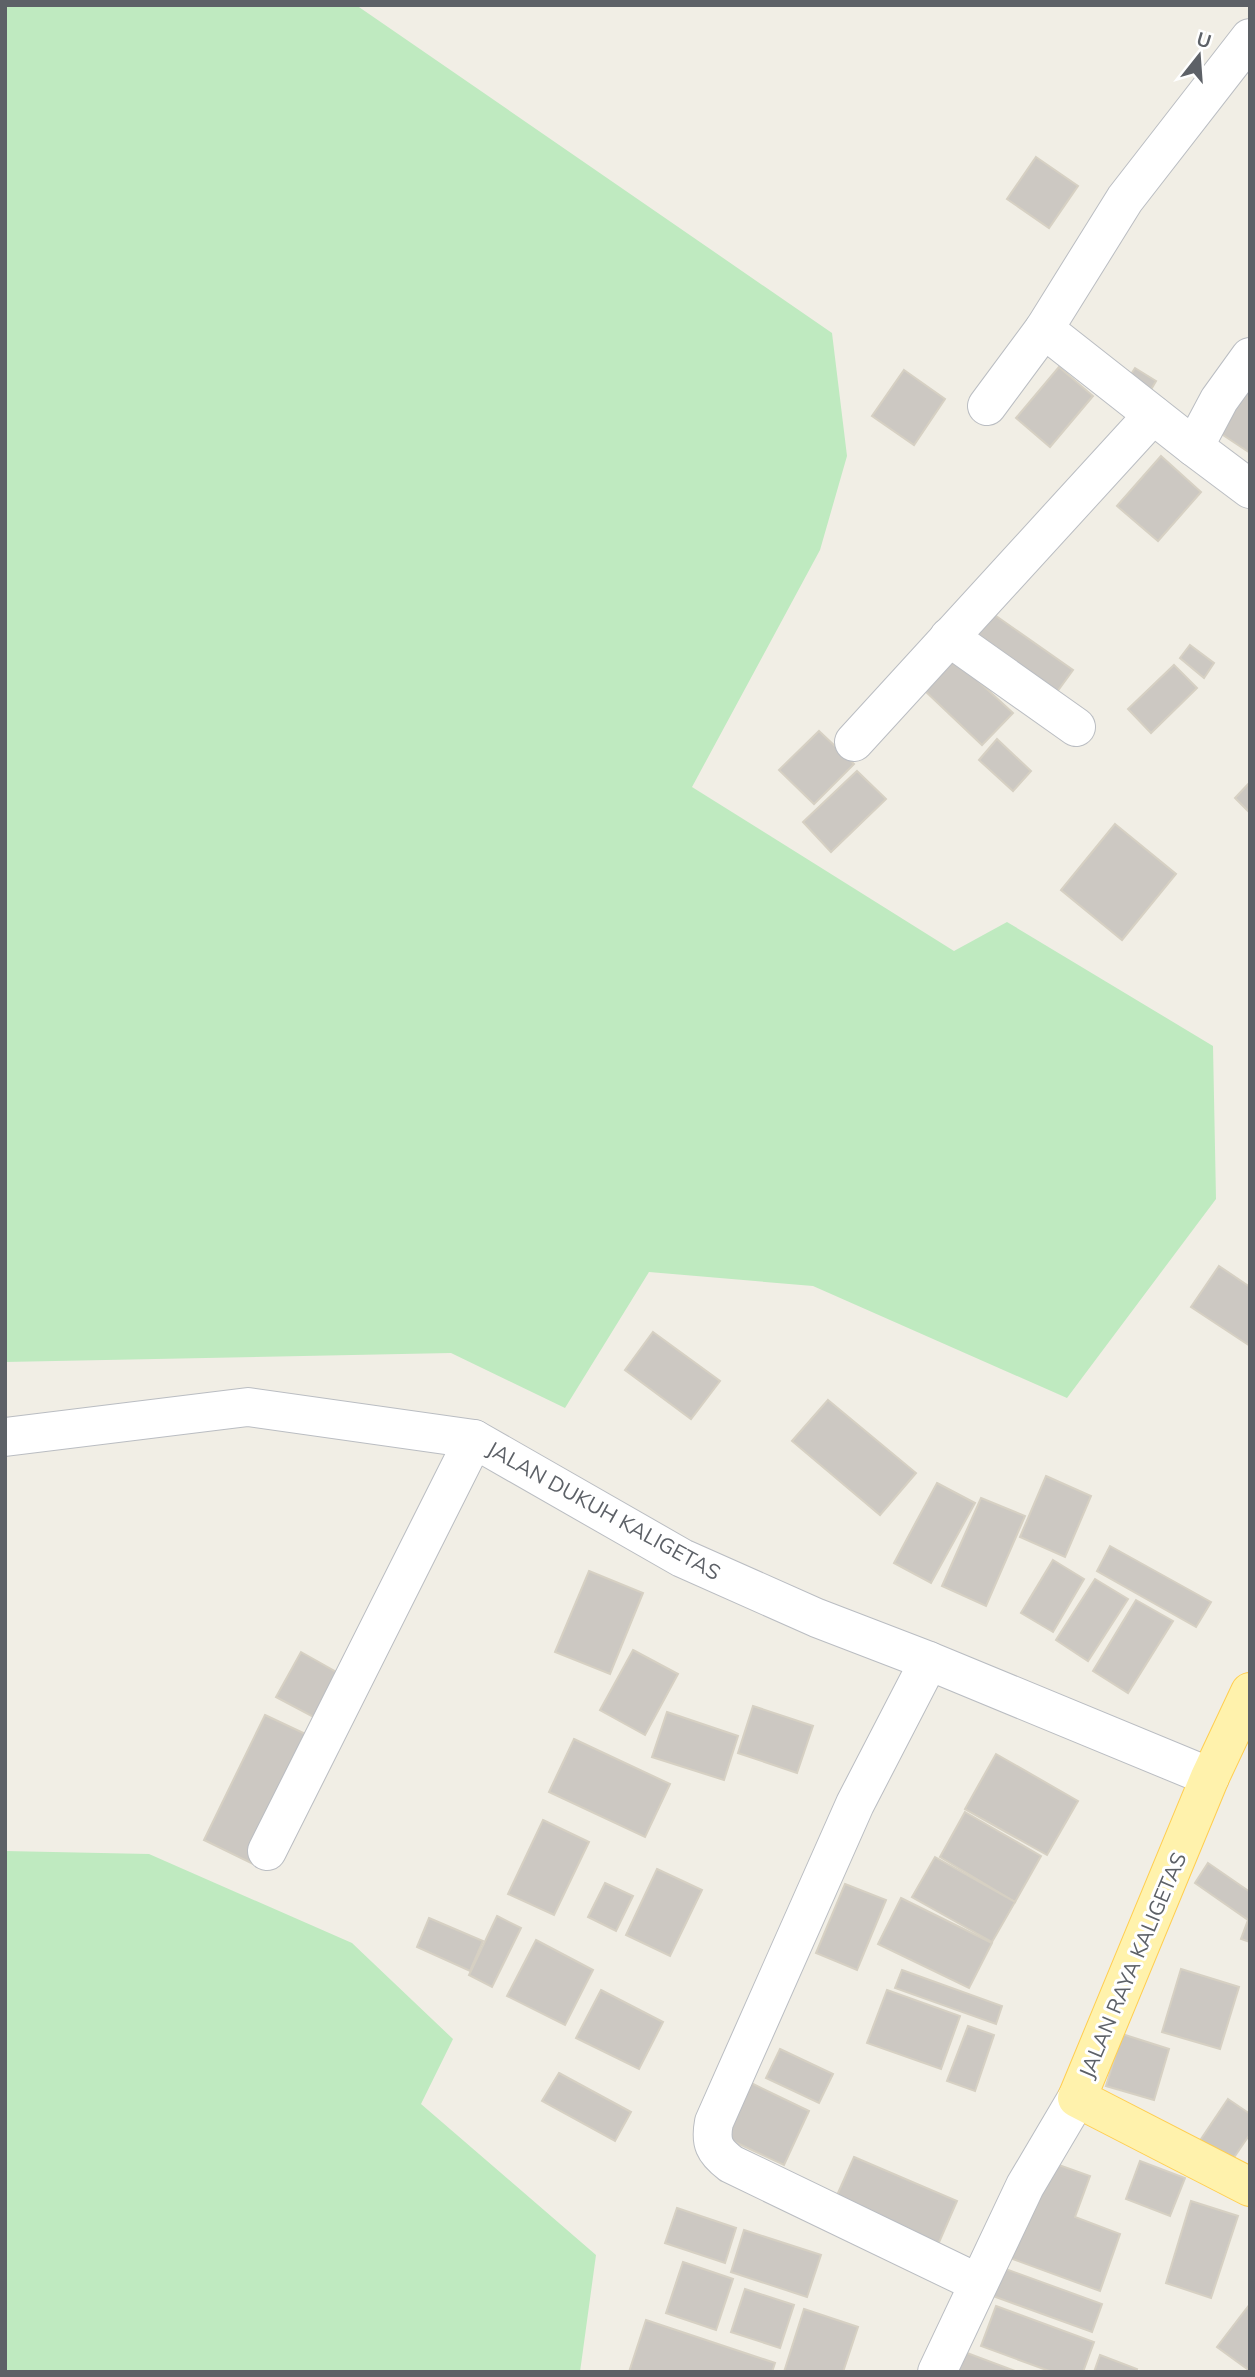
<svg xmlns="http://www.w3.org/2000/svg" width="1255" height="2377" font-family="Mulish,sans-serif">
<rect width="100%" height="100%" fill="#f1eee5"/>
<g fill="#bfeac0">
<polygon points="5,5 356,5 832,333 847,456 820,550 692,787 954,951 1007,922 1213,1046 1216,1199 1067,1398 813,1286 649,1272 565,1408 451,1353 5,1362"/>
<polygon points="5,1851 149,1854 352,1943 453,2039 421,2104 596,2255 580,2372 5,2372"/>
</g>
<g fill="#ccc8c2" stroke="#d6d0c3" stroke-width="2">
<polygon points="1036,157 1078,186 1049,228 1007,199"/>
<polygon points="1059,367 1093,396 1050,447 1016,418"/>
<polygon points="1135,368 1156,381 1146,398 1126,382"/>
<polygon points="904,370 945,399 914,445 872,416"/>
<polygon points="1250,371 1250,453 1211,427"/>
<polygon points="1161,456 1201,492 1158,541 1117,506"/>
<polygon points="989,611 1073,670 1051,700 967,641"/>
<polygon points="1190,645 1214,663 1204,678 1180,658"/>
<polygon points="953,658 1013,713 982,745 924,690"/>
<polygon points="1174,665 1197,688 1151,733 1128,709"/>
<polygon points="819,731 854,764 814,804 779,770"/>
<polygon points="997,739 1031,771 1013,791 979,760"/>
<polygon points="857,771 886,799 831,852 803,822"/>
<polygon points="1250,782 1250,813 1235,798"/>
<polygon points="1115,824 1176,874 1122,940 1061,890"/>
<polygon points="1219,1266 1250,1287 1250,1346 1191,1307"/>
<polygon points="653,1332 720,1381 691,1419 625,1370"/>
<polygon points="828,1400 916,1473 880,1515 792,1441"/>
<polygon points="1046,1476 1091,1496 1065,1557 1020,1537"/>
<polygon points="937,1483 975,1503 931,1583 894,1563"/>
<polygon points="981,1498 1025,1516 986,1606 942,1586"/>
<polygon points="1110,1546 1211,1602 1196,1627 1097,1571"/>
<polygon points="1053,1560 1084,1579 1053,1632 1021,1613"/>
<polygon points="589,1571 643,1593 610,1674 555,1652"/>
<polygon points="1095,1579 1128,1599 1088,1661 1056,1640"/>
<polygon points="1136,1600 1173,1621 1128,1693 1093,1671"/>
<polygon points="633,1650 678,1674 645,1735 600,1710"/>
<polygon points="301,1652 345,1677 321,1721 276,1697"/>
<polygon points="753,1706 813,1726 797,1773 738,1753"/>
<polygon points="667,1712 738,1736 724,1780 652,1757"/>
<polygon points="265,1715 314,1738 253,1864 204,1840"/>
<polygon points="574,1739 670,1784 645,1837 549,1792"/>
<polygon points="996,1754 1078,1801 1047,1855 965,1809"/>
<polygon points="965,1812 1041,1856 1015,1902 940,1857"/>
<polygon points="543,1820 589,1842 554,1915 508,1894"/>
<polygon points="935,1857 1015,1902 992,1942 912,1897"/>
<polygon points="1208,1863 1250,1892 1250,1942 1241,1939 1248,1920 1195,1883"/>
<polygon points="657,1869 702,1890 670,1956 626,1935"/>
<polygon points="605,1883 633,1896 616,1931 588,1917"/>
<polygon points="845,1884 886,1900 857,1970 816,1953"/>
<polygon points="901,1898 992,1943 969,1988 878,1944"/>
<polygon points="497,1916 521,1928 492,1987 469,1975"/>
<polygon points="429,1918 483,1941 470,1971 417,1947"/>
<polygon points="536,1940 593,1970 565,2025 507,1996"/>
<polygon points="1181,1969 1239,1987 1220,2049 1162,2032"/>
<polygon points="902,1970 1002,2006 996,2024 895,1988"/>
<polygon points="601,1990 663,2022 639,2069 576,2038"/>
<polygon points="887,1990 960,2016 941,2069 867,2043"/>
<polygon points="968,2026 994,2035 975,2091 947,2081"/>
<polygon points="1122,2034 1169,2049 1154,2100 1106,2086"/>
<polygon points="780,2049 833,2074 819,2103 766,2078"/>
<polygon points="559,2073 631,2112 615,2141 542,2101"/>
<polygon points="749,2082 809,2111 784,2165 724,2137"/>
<polygon points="1228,2099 1250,2114 1250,2134 1226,2169 1195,2148"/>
<polygon points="854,2157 957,2201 937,2247 834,2202"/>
<polygon points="1042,2159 1090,2176 1075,2217 1120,2234 1100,2291 1007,2257"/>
<polygon points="1140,2161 1185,2178 1170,2216 1126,2199"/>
<polygon points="1191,2201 1238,2216 1211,2298 1166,2283"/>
<polygon points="677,2208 736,2228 725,2263 665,2243"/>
<polygon points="744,2230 821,2255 807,2297 731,2272"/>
<polygon points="683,2262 733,2279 716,2330 666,2313"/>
<polygon points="1000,2267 1102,2304 1092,2332 990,2295"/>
<polygon points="745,2289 794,2305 780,2348 731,2332"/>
<polygon points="1250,2304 1250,2371 1217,2347"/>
<polygon points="996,2306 1094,2342 1083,2372 1052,2372 981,2346"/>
<polygon points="804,2309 858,2327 843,2372 784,2372"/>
<polygon points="646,2320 775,2363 772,2372 629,2372"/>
<polygon points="951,2347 1018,2372 942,2372"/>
<polygon points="1100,2355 1137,2369 1136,2372 1094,2372"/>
</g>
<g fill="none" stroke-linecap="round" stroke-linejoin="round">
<g stroke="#babdc2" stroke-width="40">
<g id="minor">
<polyline points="1044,329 1194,447 1219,400 1250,357"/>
<polyline points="987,406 1044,329 1125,199 1250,38"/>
<polyline points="1194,447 1250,489"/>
<polyline points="949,637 1076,727"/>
<polyline points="854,742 1153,415"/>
<polyline points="5,1437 248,1407 474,1439 682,1558 817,1618 929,1661 1210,1777"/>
<path d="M929,1661L855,1804L714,2122C710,2143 714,2151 731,2164L978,2283"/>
<polyline points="267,1851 474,1439"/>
<polyline points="937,2372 1025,2186 1077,2098"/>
</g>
</g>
<g stroke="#ffce50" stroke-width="40">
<polyline id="major" points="1250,1692 1210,1777 1077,2098 1250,2187"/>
</g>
<use href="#minor" stroke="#fff" stroke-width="38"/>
<use href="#major" stroke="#fff2ac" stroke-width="38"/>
</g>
<g text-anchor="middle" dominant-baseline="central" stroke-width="6" stroke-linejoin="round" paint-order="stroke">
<g font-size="21" fill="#5d6167" stroke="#fff">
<text transform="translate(604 1510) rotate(29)">JALAN DUKUH KALIGETAS</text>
<text transform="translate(1132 1965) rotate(-67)">JALAN RAYA KALIGETAS</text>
</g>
</g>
<rect width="1255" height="2377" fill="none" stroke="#5d6167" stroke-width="14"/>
<g transform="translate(1199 56) rotate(17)" stroke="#ffffff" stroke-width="5" paint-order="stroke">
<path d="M0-5L12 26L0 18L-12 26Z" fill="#5d6167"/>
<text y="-10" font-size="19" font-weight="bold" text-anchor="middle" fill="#5d6167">U</text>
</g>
</svg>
